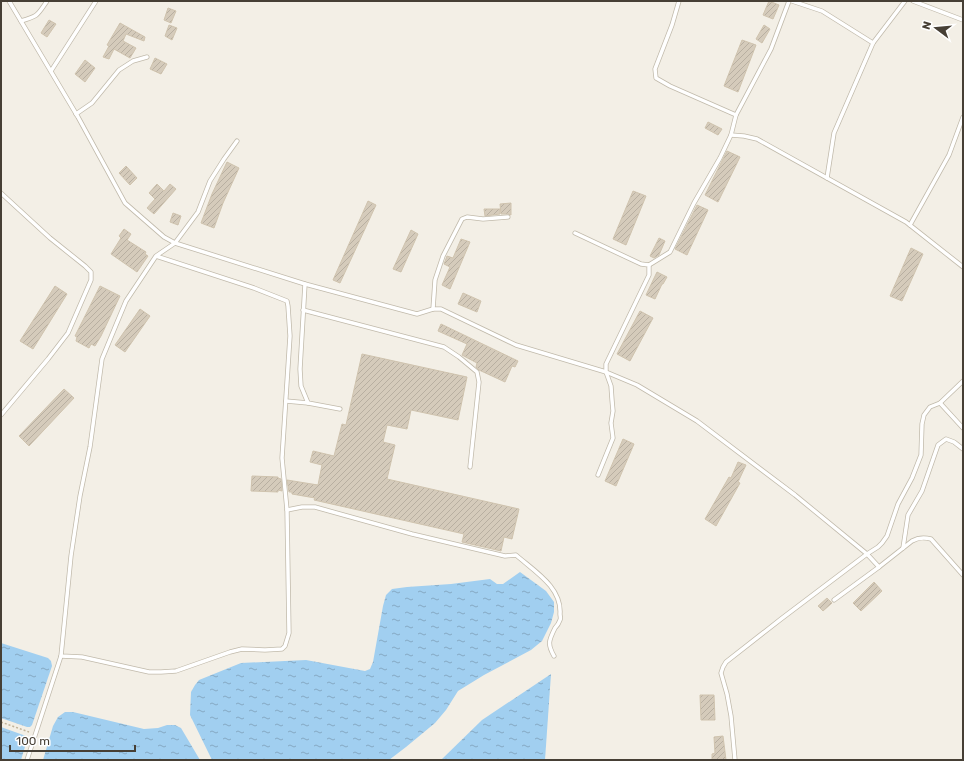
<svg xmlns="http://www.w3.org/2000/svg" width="964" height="761" font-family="Rubik,sans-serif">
<defs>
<pattern id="water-ripples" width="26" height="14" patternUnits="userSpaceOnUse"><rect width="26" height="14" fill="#a1cff0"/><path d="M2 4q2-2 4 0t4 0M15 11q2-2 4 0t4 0" fill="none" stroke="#85a9c3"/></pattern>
<pattern id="building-hatch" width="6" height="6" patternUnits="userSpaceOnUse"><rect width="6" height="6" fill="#d5cbbb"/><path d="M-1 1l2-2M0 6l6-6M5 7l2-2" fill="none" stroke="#b8afa1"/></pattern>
</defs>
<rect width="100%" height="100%" fill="#f3efe6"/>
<g fill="url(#water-ripples)">
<polygon points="520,572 546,591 554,602 554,612 551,623 542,641 531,650 484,675 458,691 446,710 435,723 406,747 389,760 212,760 190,715 191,692 195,685 199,680 241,663 306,660 365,671 370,669 373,662 383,606 386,595 392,589 407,587 451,584 490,579 497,584 503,584"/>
<polygon points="1,643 48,658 51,661 52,666 32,725 30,727 27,727 1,718"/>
<polygon points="551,674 545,760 441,760 482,720"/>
<polygon points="65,712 73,712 144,729 158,728 167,725 175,725 181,728 200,760 43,760 53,726 58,717"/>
<polygon points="1,727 26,736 27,740 21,760 1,760"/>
</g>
<g fill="url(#building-hatch)" stroke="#cfc3ae">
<polygon points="769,1 779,5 773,19 763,15"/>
<polygon points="168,8 176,11 171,23 164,20"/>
<polygon points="49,20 56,24 47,37 41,33"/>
<polygon points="120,23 145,37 144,41 126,34 123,41 136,48 130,58 114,49 109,59 103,57 109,46 107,45"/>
<polygon points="169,25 177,28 172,40 165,36"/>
<polygon points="764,25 770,29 762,43 756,39"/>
<polygon points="742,40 756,45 738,92 724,86"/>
<polygon points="155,58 167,64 161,74 150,69"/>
<polygon points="85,60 95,68 85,82 75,74"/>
<polygon points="708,122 722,129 718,135 705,128"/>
<polygon points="727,151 740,157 718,202 705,195"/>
<polygon points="227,162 239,168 223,203 214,228 201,223 212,194"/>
<polygon points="126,166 137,178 130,185 119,173"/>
<polygon points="157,184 164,191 170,184 176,189 154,214 147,208 155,199 149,193"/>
<polygon points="633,191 646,196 626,245 613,239"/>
<polygon points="368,201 376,205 340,283 333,280"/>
<polygon points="511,203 511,215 508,214 501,214 500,204"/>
<polygon points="697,205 708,210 687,255 675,249"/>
<polygon points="484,209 500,209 500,214 485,216"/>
<polygon points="173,213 181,216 178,225 170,222"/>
<polygon points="124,229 131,234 127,240 146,252 145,254 148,256 137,272 111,254 121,238 119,236"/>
<polygon points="411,230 418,234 401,272 393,269"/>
<polygon points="659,238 665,241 659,255 654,258 650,256"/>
<polygon points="461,239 470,242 450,289 442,285 450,267 444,264 447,256 453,258"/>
<polygon points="911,248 923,254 902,301 890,296"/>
<polygon points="657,272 667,277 663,284 662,284 655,299 646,295"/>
<polygon points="55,286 67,294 33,349 20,341"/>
<polygon points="100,286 120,296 101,336 95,346 91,344 89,348 76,341 77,337 75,336"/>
<polygon points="463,293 481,301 477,312 458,304"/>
<polygon points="140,309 150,316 125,352 115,345"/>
<polygon points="640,311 653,318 630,361 617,354"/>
<polygon points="441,324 518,361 515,367 512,366 505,382 479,370 476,367 477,363 462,355 467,344 438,331"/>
<polygon points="362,354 467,377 458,420 411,410 407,429 387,425 383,442 395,445 387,479 519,509 512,539 504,537 501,551 462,542 464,534 314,500 315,498 292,494 292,492 289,492 287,480 318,485 322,465 310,462 313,451 334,456 342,424 346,425"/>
<polygon points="64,389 74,398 29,446 19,436"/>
<polygon points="623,439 634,444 616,486 605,481"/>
<polygon points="738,462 746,465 738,482 740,483 716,526 705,519 729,477 731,478"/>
<polygon points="252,476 278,477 278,478 281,479 282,491 278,490 278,492 251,491"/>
<polygon points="874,582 882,591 861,611 853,603"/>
<polygon points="827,598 832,603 823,611 818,606"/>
<polygon points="700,695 714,695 715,720 701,720"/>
<polygon points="723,736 726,760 712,760 712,754 715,753 714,737"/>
</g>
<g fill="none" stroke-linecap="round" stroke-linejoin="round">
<g stroke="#c1baab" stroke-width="5">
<g id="service">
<polyline points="9,1 78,117 125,203 164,237 175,243 305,284 417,314 433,309 441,309 516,345 606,372 637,385 697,421 795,495 867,554 781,619 726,662 723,667 721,673 727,694 731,716 735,760"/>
<polyline points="679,1 672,25 655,69 656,78 670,86 736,115"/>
<polyline points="792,1 822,11 873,43"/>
<polyline points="913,1 963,20"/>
<path d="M21,21C38,16 37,16 47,1"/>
<polyline points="51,71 96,1"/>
<polyline points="76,114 92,103 119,70 133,61 147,57"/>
<polyline points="731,135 744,136 757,139 906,222 963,267"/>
<polyline points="827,178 834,133 873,43 905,1"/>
<polyline points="1,193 50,238 85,266 91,272 91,280 68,333 48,359 1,415"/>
<polyline points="910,225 949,155 963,117"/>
<polyline points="575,233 641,264 649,265 649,275 606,364 606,372 611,386 612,400 613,411 611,423 613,438 598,475"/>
<polyline points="156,256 254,288 287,301 288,306 290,336 282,458 287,510 289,633 285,646 282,649 265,650 242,649 230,652 176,671 161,672 149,672 82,657 61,656 71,556 80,496 90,447 102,359 116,325 126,301 156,256 175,243 198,212 210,181 224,159 237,141"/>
<polyline points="649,265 670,252 694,203 720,158 731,135 736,115 771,49 789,1"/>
<polyline points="305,284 300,369 301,386 308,403 340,409"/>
<polyline points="433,309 435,280 443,256 462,219 467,217 483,219 508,217"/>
<polyline points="303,310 444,347 459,357 477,372 479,382 470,467"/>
<path d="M963,381L940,403L930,407L924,415L922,424L921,455L912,478L898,504L887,536L882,543L878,547L867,554L879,567L912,541C919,537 924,537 931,539L963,575"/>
<polyline points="286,401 308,403"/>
<polyline points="940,403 963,428"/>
<path d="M287,510L302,507H315L412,534L505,556L516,555C534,571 562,587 560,614C560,616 561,618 560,620C559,623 557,626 555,628C549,640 547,644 554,656"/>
<polyline points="903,548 908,515 922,491 938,445 946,439 954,442 963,449"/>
<polyline points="834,600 879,567"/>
<polyline points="27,760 61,656"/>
</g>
</g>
<polyline stroke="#c0b399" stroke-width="1.5" stroke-dasharray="2 2" stroke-linecap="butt" points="1,722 29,732"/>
<use href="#service" stroke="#fff" stroke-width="3.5"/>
</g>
<rect width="964" height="761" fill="none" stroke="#463f35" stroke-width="4"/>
<g transform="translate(936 28) rotate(286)" stroke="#ffffff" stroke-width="3" paint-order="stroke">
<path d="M0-3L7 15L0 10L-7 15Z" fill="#463f35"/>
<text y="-6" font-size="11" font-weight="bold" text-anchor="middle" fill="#463f35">N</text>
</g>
<path d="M10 745v6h125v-6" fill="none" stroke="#463f35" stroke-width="2"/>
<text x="16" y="745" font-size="12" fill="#463f35" stroke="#ffffff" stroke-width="3" paint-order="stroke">100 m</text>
</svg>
